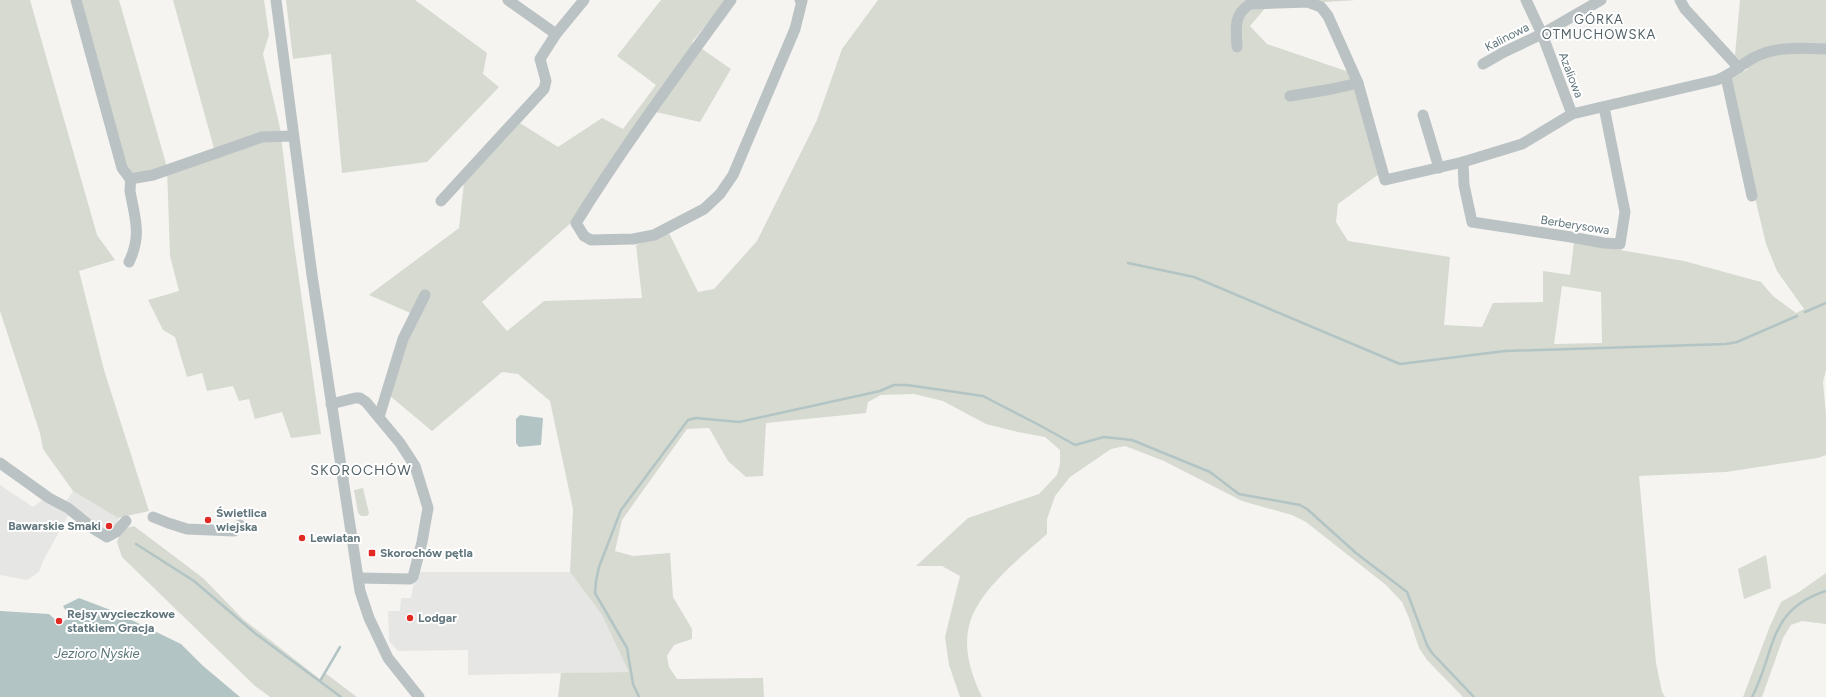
<svg xmlns="http://www.w3.org/2000/svg" width="1826" height="697" font-family="Figtree,sans-serif">
<rect width="100%" height="100%" fill="#f5f4f1"/>
<g fill="#e6e6e5">
<polygon points="0,485 33,507 45,498 62,508 73,491 118,518 122,529 119,537 70,512 43,561 39,572 27,580 0,575"/>
<polygon points="420,572 570,572 602,615 630,672 468,675 468,650 398,651 389,641 388,611 400,611 401,598 411,598 413,586"/>
</g>
<g fill="#d6dad0" fill-rule="evenodd">
<polygon points="0,0 30,0 97,235 115,260 79,271 104,370 149,511 118,518 73,491 43,449 40,433 0,311"/>
<polygon points="73,0 119,0 167,167 215,152 173,0 264,0 269,35 263,54 280,128 294,244 321,434 291,438 282,412 255,419 249,399 239,401 233,386 207,391 202,373 187,377 175,337 163,330 148,300 179,291 170,256 167,168 125,180"/>
<polygon points="286,0 415,0 487,53 483,74 499,87 427,162 342,173 331,54 293,59"/>
<path d="M661,0H726L692,42L731,69L700,122L647,110L573,221L482,302L507,331L544,301L642,298L636,245L669,233L698,292L714,289L757,241L817,120L842,49L878,0H1356L1267,6L1250,26L1267,44L1352,73L1379,174L1338,204L1336,222L1348,241L1450,257L1444,325L1482,327L1493,303L1543,302V271L1570,275L1574,242L1684,261L1761,282L1773,296L1796,313L1804,309L1777,271L1766,244L1741,139L1730,80L1748,69L1735,55L1740,0H1826V370L1823,382L1826,415V455L1818,458L1726,472L1639,476L1656,663L1662,692L1665,697H1463L1427,660L1419,648L1409,618L1402,602L1386,585L1306,522L1292,515L1242,501L1164,461L1125,446L1111,449L1070,477L1055,496L1047,519V534C1021,557 977,591 969,626C963,651 972,676 982,697H960L949,665L945,637L960,576L942,566H916L968,518L1039,494L1057,475L1060,464V450L1045,437L1018,432L986,424L943,401L914,394L881,395L868,402L866,413L766,423L763,476L746,477L728,461L709,428L687,429L622,520L615,551L633,556L670,553L673,597L692,629V639L674,645L667,656L669,667L677,679L763,678L764,697H558L561,673L629,672L602,615L570,572L573,509L550,401L518,374L502,372L432,431L390,396L415,315L369,295L459,228L464,183L520,123L558,147L602,118L623,129L656,85L617,56ZM1562,286L1601,292L1602,343L1554,344Z"/>
<polygon points="363,488 369,513 367,516 361,516 358,513 354,490"/>
<polygon points="134,526 203,578 243,619 321,680 325,673 357,697 270,697 255,686 122,557 117,542 122,529"/>
<polygon points="1766,555 1771,588 1744,599 1738,569"/>
<polygon points="1826,573 1826,624 1802,621 1791,625 1783,638 1762,697 1743,697 1770,626 1781,602 1799,592"/>
</g>
<g fill="#b3c4c5">
<polygon points="520,415 543,418 541,445 519,447 516,443 516,419"/>
<polygon points="79,598 113,611 181,644 202,665 240,697 0,697 0,611 49,614 60,624 70,617 63,606"/>
</g>
<g fill="none" stroke-linecap="round" stroke-linejoin="round">
<g stroke="#b3c4c5" stroke-width="2.5">
<polyline points="1128,263 1194,277 1400,364 1505,351 1726,344 1737,342 1797,316"/>
<polyline points="1805,312 1826,303"/>
<polyline points="136,544 194,581 256,634 341,697"/>
<polyline points="320,681 340,647"/>
<polyline points="639,697 633,684 627,648 595,593 596,581 599,567 621,510 688,420 696,418 739,422 880,391 894,385 907,385 983,396 1041,426 1075,445 1104,437 1132,440 1210,472 1239,494 1300,505 1307,509 1356,553 1407,592 1427,645 1432,653 1474,697"/>
<path d="M1752,697C1776,651 1767,610 1826,591"/>
</g>
<g stroke="#bbc2c4" stroke-width="11">
<path d="M76,0L122,168C124,171 128,175 130,179C131,182 130,187 130,191C135,219 142,235 129,262"/>
<polyline points="276,0 312,275 360,591 369,618 388,658 419,697"/>
<path d="M731,0C678,73 624,146 576,223L584,236L591,240L633,239L654,235L704,209L720,194L733,175L795,29L802,1L800,0"/>
<polyline points="1526,0 1542,34 1572,114"/>
<polyline points="1680,0 1685,9 1739,68"/>
<polyline points="556,34 584,0"/>
<path d="M1237,47C1236,29 1233,15 1250,4L1308,2L1321,7L1328,16L1358,83L1385,180L1463,162L1522,144L1572,114L1717,80C1732,75 1741,64 1755,57C1776,46 1802,48 1826,49"/>
<polyline points="1483,64 1504,52 1542,34 1601,0"/>
<polyline points="1726,77 1752,196"/>
<polyline points="1290,96 1332,89 1358,83"/>
<polyline points="1423,115 1439,168"/>
<polyline points="1463,162 1464,185 1472,222 1571,237 1604,243 1620,244 1625,212 1604,107"/>
<polyline points="130,179 153,175 262,137 293,136"/>
<polyline points="441,201 544,89 546,81 540,59 556,34 508,0"/>
<polyline points="331,404 355,398 360,398 366,402 400,443 415,466 428,508 422,542 413,577 410,579 358,578"/>
<polyline points="379,417 403,339 425,295"/>
<polyline points="0,463 49,498 68,508 94,529 107,537 116,532 126,521"/>
<polyline points="153,517 168,523 187,529 234,531 240,525"/>
</g>
</g>
<g fill="#e22a24" stroke="#fff" stroke-width="1.5">
<circle cx="208" cy="520" r="4"/>
<circle cx="109" cy="526" r="4"/>
<circle cx="302" cy="538" r="4"/>
<rect x="368" y="549" width="8" height="8" rx="2"/>
<circle cx="410" cy="618" r="4"/>
<circle cx="59" cy="621" r="4"/>
</g>
<g text-anchor="middle" dominant-baseline="central" stroke-width="4" stroke-linejoin="round" paint-order="stroke">
<g font-size="12" fill="#60767c" stroke="#fff">
<text transform="translate(1507 37) rotate(-27)">Kalinowa</text>
<text transform="translate(1571 75) rotate(69)">Azaliowa</text>
<text transform="translate(1575 225) rotate(9)">Berberysowa</text>
</g>
<g font-size="12" font-weight="bold" fill="#60767c" stroke="#fff" text-anchor="start">
<text x="216" y="513">Świetlica<tspan x="216" dy="14">wiejska</tspan></text>
<text x="101" y="526" text-anchor="end">Bawarskie Smaki</text>
<text x="310" y="538">Lewiatan</text>
<text x="380" y="553">Skorochów pętla</text>
<text x="67" y="614">Rejsy wycieczkowe<tspan x="67" dy="14">statkiem Gracja</tspan></text>
<text x="418" y="618">Lodgar</text>
</g>
<g font-size="13" letter-spacing="1" fill="#526267" stroke="#fff">
<text x="1599" y="19">GÓRKA<tspan x="1599" dy="15">OTMUCHOWSKA</tspan></text>
</g>
<g font-size="13" font-style="italic" fill="#5a7678" stroke="#fff">
<text x="97" y="653">Jezioro Nyskie</text>
</g>
<g font-size="14" letter-spacing="1" fill="#526267" stroke="#fff">
<text x="361" y="470">SKOROCHÓW</text>
</g>
</g>
</svg>
